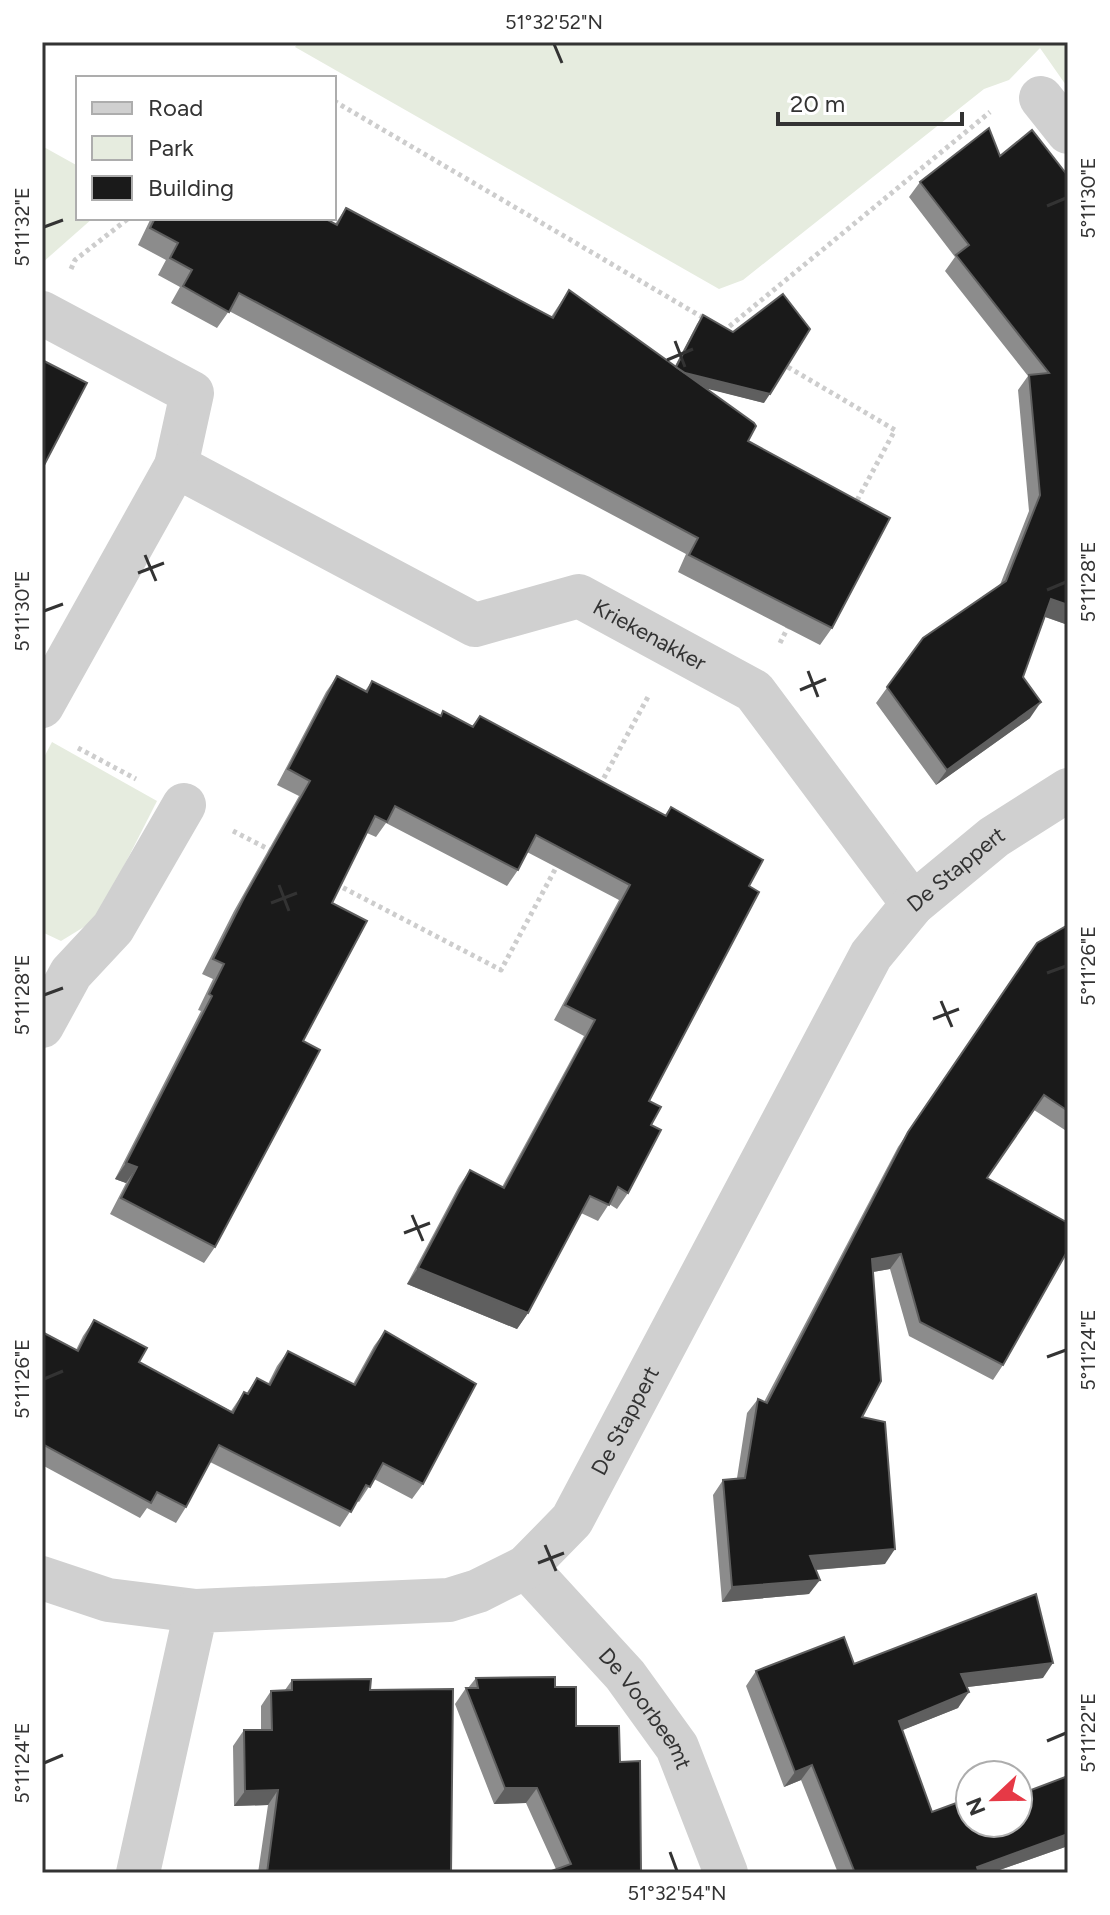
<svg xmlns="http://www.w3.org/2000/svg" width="1110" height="1915" font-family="Figtree,sans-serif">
<rect width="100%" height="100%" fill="#fff"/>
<g fill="#e6ecdf">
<polygon points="299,42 1068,42 1068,88 1040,48 1009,80 984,89 743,280 719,289 295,47"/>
<polygon points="42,146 78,166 78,218 93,218 42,263"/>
<polygon points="52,742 157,801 97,919 61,941 42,932 42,761"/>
</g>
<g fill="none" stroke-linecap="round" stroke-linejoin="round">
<g stroke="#cdcdcd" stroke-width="5" stroke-dasharray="4 4" stroke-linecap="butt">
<polyline points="334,101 707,320"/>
<polyline points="71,269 75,260 129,218"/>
<polyline points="723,329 725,330 990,112"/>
<polyline points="781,363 895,430 854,506"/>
<polyline points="780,643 790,623"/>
<polyline points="78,748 136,779"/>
<polyline points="600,785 649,695"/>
<polyline points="233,831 274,852"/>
<polyline points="336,884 501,970 558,864"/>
</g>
<g stroke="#d0d0d0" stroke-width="44">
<polyline points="1041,98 1068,132"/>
<path id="s1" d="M42,313L192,393L176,466L475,625L579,596L754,691L913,904"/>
<polyline points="42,706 176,466"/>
<polyline points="42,1026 71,973 113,928 184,805"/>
<path id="s2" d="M526,1567L625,1675L677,1747L726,1873"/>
<polyline points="42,1578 108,1600 196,1611"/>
<path id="s3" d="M138,1873L196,1611L449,1600L478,1591L526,1567L572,1520L871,955L913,904L994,837L1068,790"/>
</g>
</g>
<g fill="#8c8c8c">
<polygon points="1000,156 1068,176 1068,625 1045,617 1023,677 1030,718 936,785 876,703 923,638 1000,585 1029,511 1018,390 1028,376 945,271 955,257 909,197 920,182"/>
<polygon points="346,208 551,317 569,290 675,366 697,324 703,315 764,403 706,388 748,441 832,628 820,645 678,572 686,554 229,311 217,328 171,303 180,287 158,275 166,260 138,245 151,218 324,218 335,224"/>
<polygon points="337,676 365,691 372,681 440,716 472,726 480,716 665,815 671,807 749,886 649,1101 651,1125 628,1193 617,1209 609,1204 598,1221 581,1213 528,1313 517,1329 407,1284 459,1186 470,1170 502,1187 584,1036 554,1020 619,900 527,852 518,870 507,886 386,823 376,837 367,833 332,903 303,1041 215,1247 204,1263 110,1214 126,1183 115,1179 201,1011 198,1010 213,979 202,974 234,911 299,796 277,785 326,692"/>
<polygon points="1068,925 1068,1132 1034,1110 987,1178 1003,1365 993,1380 909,1336 890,1269 873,1272 862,1417 885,1564 816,1570 809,1594 722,1602 713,1495 723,1480 737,1478 747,1413 758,1399 764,1402 898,1147 1037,943"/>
<polygon points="94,1320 139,1362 231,1411 244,1392 246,1394 257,1378 268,1384 277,1366 288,1351 353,1384 374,1346 385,1331 423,1484 412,1499 374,1479 359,1502 357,1501 340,1527 210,1462 186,1507 176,1523 147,1508 140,1518 42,1465 42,1332 76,1350 83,1336"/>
<polygon points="854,1664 1043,1678 967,1687 958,1708 902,1730 932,1812 970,1823 1068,1776 1068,1846 991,1873 838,1873 801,1780 784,1787 746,1686 756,1671"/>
<polygon points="476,1678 555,1687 576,1726 620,1762 641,1873 556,1869 526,1803 494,1804 455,1704 466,1688 468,1688"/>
<polygon points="292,1680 370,1690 451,1873 258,1873 268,1805 234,1806 233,1746 244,1730 261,1730 261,1706 271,1691 285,1690"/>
</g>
<g fill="#5f5f5f">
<polygon points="674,370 770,394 764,403 668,379"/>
<polygon points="1051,599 1068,605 1068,625 1040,615"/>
<polygon points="1041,702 1030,718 936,785 947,770"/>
<polygon points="126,1163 137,1167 126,1183 115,1179"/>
<polygon points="901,1254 890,1269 861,1274 872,1259"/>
<polygon points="418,1268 528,1313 517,1329 407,1284"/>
<polygon points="895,1549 885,1564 800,1571 810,1556"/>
<polygon points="820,1580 809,1594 722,1602 732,1587"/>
<polygon points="1053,1663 1043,1678 951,1689 961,1674"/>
<polygon points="969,1692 958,1708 888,1736 899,1721"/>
<polygon points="812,1765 801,1780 784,1787 795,1772"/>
<polygon points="505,1788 537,1788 526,1803 494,1804"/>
<polygon points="278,1790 268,1805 234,1806 245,1791"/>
<polygon points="1068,1834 1068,1846 991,1873 972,1873 977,1867"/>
</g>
<g fill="#1a1a1a" stroke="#5f5f5f" stroke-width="2">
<polygon points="989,128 1000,156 1032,130 1068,176 1068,605 1051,599 1023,677 1041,702 947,770 887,687 923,638 1006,581 1040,495 1029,375 1049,373 956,255 969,245 920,182"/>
<polygon points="346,208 553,318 569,290 754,423 756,426 748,441 890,518 832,628 689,555 698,538 239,293 229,312 183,286 192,270 170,258 178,243 150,228 155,218 324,218 337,225"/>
<polygon points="783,294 810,329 770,394 685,373 676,367 703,315 733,332"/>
<polygon points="42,360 87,383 42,469"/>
<polygon points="337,676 367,692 372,681 441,716 443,711 473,727 480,716 666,816 671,807 763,860 749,886 759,892 649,1101 661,1107 651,1125 661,1130 628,1193 618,1187 609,1205 590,1196 528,1313 418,1268 470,1170 504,1188 595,1020 565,1005 630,885 536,835 518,870 395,806 387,822 375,816 332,903 367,921 303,1041 320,1050 215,1247 121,1198 137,1167 126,1163 212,996 209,994 224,964 213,959 245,896 310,781 288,769"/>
<polygon points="1068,925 1068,1111 1044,1095 987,1178 1068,1223 1068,1250 1003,1365 920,1322 901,1254 872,1259 881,1381 862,1417 885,1422 895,1549 810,1556 820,1580 732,1587 723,1480 745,1478 758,1399 767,1403 908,1132 1037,943"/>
<polygon points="94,1320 147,1348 139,1362 233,1413 244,1392 248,1394 257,1378 270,1385 288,1351 355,1385 385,1331 476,1384 423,1484 383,1463 370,1487 366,1485 351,1512 219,1445 186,1507 157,1492 151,1503 42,1444 42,1332 78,1351"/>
<polygon points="1036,1594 1053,1663 961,1674 969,1692 899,1721 932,1812 970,1798 970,1823 1018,1823 1018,1795 1068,1776 1068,1834 977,1867 979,1873 855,1873 812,1765 795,1772 756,1671 844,1637 854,1664"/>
<polygon points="555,1677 555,1687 576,1687 576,1726 619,1726 620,1762 640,1761 641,1873 546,1873 571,1864 537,1788 505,1788 466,1688 478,1688 476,1678"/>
<polygon points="371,1679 370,1690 453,1689 451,1873 267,1873 278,1790 245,1791 244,1730 272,1730 271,1691 292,1690 292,1680"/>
</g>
<path fill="none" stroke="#333" stroke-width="3" d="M554,44L562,63M1047,206L1066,198M44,227L63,220M675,341L685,367M667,360L693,349M145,555L156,581M138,573L164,563M1047,590L1066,582M44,611L63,604M808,671L818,697M800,690L826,679M279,885L289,911M271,903L297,893M1047,973L1066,966M44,995L63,988M941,1001L952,1027M933,1019L959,1009M412,1215L423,1241M404,1233L430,1223M1047,1357L1066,1350M44,1379L63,1371M545,1545L556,1571M538,1563L564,1553M1047,1741L1066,1733M44,1763L63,1755M670,1852L677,1871"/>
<g text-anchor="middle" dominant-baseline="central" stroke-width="8" stroke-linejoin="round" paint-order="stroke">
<g font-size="22" fill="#333" stroke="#fff">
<text stroke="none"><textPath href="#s1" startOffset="772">Kriekenakker</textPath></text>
<text stroke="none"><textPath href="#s3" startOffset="1432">De Stappert</textPath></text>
<text stroke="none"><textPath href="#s3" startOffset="784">De Stappert</textPath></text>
<text stroke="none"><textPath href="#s2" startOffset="186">De Voorbeemt</textPath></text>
</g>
</g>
<rect width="1110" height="1915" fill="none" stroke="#ffffff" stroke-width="88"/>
<rect x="76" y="76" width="260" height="144" fill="#ffffff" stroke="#adadad" stroke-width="2"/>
<rect x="92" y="102" width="40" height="12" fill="#d0d0d0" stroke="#adadad" stroke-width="2"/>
<text x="148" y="116" font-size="24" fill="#333333">Road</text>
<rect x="92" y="136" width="40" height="24" fill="#e6ecdf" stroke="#adadad" stroke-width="2"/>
<text x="148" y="156" font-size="24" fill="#333333">Park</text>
<rect x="92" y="176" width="40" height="24" fill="#1a1a1a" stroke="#adadad" stroke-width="2"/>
<text x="148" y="196" font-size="24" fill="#333333">Building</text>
<g transform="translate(994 1799) rotate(248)"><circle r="38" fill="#ffffff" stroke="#adadad" stroke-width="2"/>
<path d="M0-6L14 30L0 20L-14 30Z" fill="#e63946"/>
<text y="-12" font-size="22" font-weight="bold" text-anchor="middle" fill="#333333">N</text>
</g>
<path d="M778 112v12h184v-12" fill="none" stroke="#333333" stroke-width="4"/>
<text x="790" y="112" font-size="24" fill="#333333" stroke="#ffffff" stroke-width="6" paint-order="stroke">20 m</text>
<rect x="44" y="44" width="1022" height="1827" fill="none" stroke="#333" stroke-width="3"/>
<g font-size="20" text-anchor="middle" fill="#333">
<text x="554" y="29">51°32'52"N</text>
<text transform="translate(1088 198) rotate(-90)" y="7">5°11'30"E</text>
<text transform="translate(22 227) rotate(-90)" y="7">5°11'32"E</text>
<text transform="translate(1088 582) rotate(-90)" y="7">5°11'28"E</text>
<text transform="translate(22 611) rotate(-90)" y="7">5°11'30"E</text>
<text transform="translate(1088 966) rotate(-90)" y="7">5°11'26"E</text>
<text transform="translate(22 995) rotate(-90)" y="7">5°11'28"E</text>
<text transform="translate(1088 1350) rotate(-90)" y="7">5°11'24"E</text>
<text transform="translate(22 1379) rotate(-90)" y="7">5°11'26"E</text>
<text transform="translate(1088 1733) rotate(-90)" y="7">5°11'22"E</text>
<text transform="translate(22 1763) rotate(-90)" y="7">5°11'24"E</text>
<text x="677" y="1900">51°32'54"N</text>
</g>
</svg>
